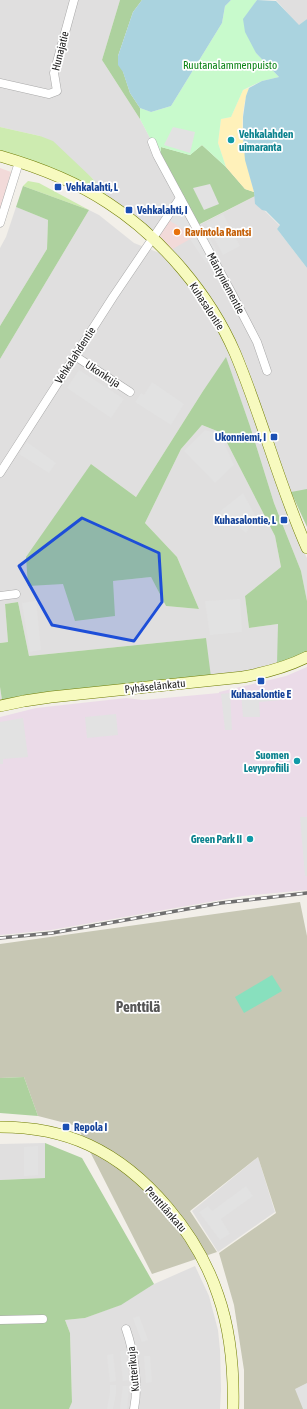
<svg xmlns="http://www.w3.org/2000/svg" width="307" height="1409" font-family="'Asap Condensed',sans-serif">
<rect width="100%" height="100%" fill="#f2efe9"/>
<g fill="#e0dfdf">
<polygon points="0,0 120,0 102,60 140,119 197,226 255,196 255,204 265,211 280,226 277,229 307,268 307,491 292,495 246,363 239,348 216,308 155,236 111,200 91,177 40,136 0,127"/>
<polygon points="276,0 307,0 307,19 299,26"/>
<polygon points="16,207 48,220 47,249 0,326 0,248 6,237"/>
<polygon points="89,210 99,215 134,243 162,254 181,274 209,312 230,354 294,531 307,558 307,601 301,571 274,503 250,426 226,358 203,391 136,497 91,464 113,581 151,577 166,606 199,609 177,557 145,523 181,449 202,425 222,433 275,536 281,567 245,596 249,628 278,624 278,664 260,671 0,704 0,687 2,700 206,638 29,656 18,602 5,604 8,642 0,643 0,359"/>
<polygon points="45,1143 45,1178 0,1180 0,1144"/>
<polygon points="258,1157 275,1212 218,1252 192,1211"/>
<polygon points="195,1266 209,1296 218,1330 220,1350 221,1389 220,1409 69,1409 72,1401 70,1333 65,1320 85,1318 120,1305 154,1284"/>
</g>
<g fill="#f2dad9">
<polygon points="0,168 11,172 0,212"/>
<polygon points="180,198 199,234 171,250 155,236"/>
</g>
<polygon fill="#ebdbe8" points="307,667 307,890 243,896 51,930 0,935 0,717 36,708 126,698 143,700 219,693 219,692 286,676"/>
<polygon fill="#c7c7b4" points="300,902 307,936 307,1409 244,1409 244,1370 234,1305 219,1253 276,1213 258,1157 190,1211 217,1252 152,1274 77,1126 38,1116 24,1077 0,1078 0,944"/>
<g fill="#cdebb0">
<polygon points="0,127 40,136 53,141 91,177 111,200 0,153"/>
<polygon points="28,181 39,183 89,210 23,186"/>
</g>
<g fill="#add19e">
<polygon points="120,0 142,0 133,12 118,56 130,93 140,108 140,119 102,60"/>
<polygon points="202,145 226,167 245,189 254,192 255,196 196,226 160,157 161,147 190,155"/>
<polygon points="23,186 89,210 0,359 0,326 47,249 48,220 16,207"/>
<polygon points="226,357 250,426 274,503 301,571 307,601 307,653 277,664 278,624 249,628 245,596 281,567 275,536 222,433 202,425 181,449 145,523 177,557 199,609 166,606 151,577 113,581 115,616 75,621 63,584 28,586 26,557 91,464 136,497 203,391"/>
<polygon points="307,489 307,527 291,492"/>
<polygon points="18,602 29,656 206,638 211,677 23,696 2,700 0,687 0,643 8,642 5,604"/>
<polygon points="24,1077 38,1116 0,1113 0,1078"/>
<polygon points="45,1143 82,1158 154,1284 121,1305 85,1318 65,1320 70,1333 72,1402 69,1409 0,1409 0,1180 45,1178"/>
</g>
<path fill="#fff1ba" d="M249,88C236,122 245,158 254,192L245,189L226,167L218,143L221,119L231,117L243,90Z"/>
<polygon fill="#c8facc" points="231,0 257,0 244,19 256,53 279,77 262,81 243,90 231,117 221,119 218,143 226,167 202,145 190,155 161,147 160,157 140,119 140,108 151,112 171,106 222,23 225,6"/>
<polygon fill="#88e0be" points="272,975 282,991 244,1013 235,997"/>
<g fill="#e2e2e2">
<polygon points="173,127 195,132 190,153 164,145"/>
<polygon points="210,184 219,204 204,210 193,188"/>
<polygon points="180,206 193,229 189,233 170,221"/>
<polygon points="223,214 240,246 223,255 206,223"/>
<polygon points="205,231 220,256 206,263 190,239"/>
<polygon points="79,370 124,399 111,418 67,388"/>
<polygon points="152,382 184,404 171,425 135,402 141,393 144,395"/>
<polygon points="205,430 220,434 234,465 215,483 184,451"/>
<polygon points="27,442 56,463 49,473 19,454"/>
<polygon points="243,493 256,517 246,533 219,512"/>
<polygon points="240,599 242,632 210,635 205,601"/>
<polygon points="36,601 41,650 30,652 22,603"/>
<polygon points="280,689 281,700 259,702 260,717 243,717 241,693"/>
<polygon points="230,693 232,730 225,730 221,694"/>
<polygon points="116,714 118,735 87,738 85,717"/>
<polygon points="23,718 28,757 3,759 3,764 0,764 0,722"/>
<polygon points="300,817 307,817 307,876 305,876"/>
<polygon points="38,1146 38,1175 24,1176 24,1147"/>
<polygon points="246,1186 253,1196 221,1219 230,1234 220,1240 199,1212 208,1206 212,1211"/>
<polygon points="139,1316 148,1340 142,1342 133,1318"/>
<polygon points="126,1350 129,1380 123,1381 120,1351"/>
<polygon points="113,1354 116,1381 110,1382 107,1355"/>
<polygon points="144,1356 150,1356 152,1382 146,1383"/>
<polygon points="307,1383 307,1409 303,1409 295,1389"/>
<polygon points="110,1385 116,1385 116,1394 113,1409 107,1409 110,1393"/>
<polygon points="123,1386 129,1386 127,1409 120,1409"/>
</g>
<g fill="#aad3df">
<polygon points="142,0 231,0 225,6 222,23 171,106 151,112 140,108 130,93 123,72 118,65 118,56 133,12"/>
<polygon points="257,0 276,1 299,25 307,19 307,268 277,229 280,225 266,211 262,210 255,204 254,192 245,160 243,136 243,117 246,96 249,88 262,81 279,77 256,53 245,32 243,19"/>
</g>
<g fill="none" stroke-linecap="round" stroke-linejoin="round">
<g stroke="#a9a9a9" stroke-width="9">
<g id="street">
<polyline points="0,83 49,94 57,91 54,73 74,0"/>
<polyline points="152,142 157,155 230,290 257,342 267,371"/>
<polyline points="0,223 19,162"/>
<polyline points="75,356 130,392"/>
<polyline points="0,473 113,297 180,198"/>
<polyline points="0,596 16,594"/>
<polyline points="0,1320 43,1319"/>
<path d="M126,1329C134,1352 139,1385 134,1409"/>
</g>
</g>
<g stroke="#707d05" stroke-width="12">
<g id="secondary">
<path d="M0,156C38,167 75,181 108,203C161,237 210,295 235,353C262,417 279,485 307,548"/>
<path d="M0,706L24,701L51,697L243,677C264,673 287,667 307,657"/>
<path d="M0,1127C30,1127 61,1132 89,1145C147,1172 198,1235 218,1295C231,1332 234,1371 233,1409"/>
</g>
</g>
<use href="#street" stroke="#fff" stroke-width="8"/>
<use href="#secondary" stroke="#f7fabf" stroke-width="11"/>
<g stroke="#707070" stroke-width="3.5">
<polyline id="rail" points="0,938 52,933 221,903 307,893"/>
</g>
<use href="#rail" stroke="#fff" stroke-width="2" stroke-dasharray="6" stroke-linecap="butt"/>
</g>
<path fill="#1d4ed8" fill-opacity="0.2" stroke="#1d4ed8" stroke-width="3" stroke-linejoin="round" d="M82,518L159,553L162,602L134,641L52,625L19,566Z"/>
<g fill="#0f9aa8" stroke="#fff" stroke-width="1.5">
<circle cx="231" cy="140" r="4"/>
<circle cx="297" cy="761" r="4"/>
<circle cx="250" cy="839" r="4"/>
</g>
<g fill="#1a4fb4" stroke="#fff" stroke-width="1.5">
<rect x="54" y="183" width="8" height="8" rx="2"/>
<rect x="125" y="206" width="8" height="8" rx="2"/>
<rect x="270" y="433" width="8" height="8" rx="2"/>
<rect x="280" y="516" width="8" height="8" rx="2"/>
<rect x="257" y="677" width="8" height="8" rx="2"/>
<rect x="62" y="1123" width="8" height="8" rx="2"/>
</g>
<circle fill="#e8710a" stroke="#fff" stroke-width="1.5" cx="177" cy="232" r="4"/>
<g text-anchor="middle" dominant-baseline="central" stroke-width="3.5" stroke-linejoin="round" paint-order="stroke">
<g font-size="11" fill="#222" stroke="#fff">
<text transform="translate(60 51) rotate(-76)">Hunajatie</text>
<text transform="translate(226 283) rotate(62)">Mäntyniementie</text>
<text transform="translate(207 306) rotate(57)">Kuhasalontie</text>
<text transform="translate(75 355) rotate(-57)">Vehkalahdentie</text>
<text transform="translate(103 374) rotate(33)">Ukonkuja</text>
<text transform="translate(155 686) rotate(-6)">Pyhäselänkatu</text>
<text transform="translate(166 1209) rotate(49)">Penttilänkatu</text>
<text transform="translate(133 1369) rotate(-96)">Kutterikuja</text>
</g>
<g font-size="11" fill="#0c8416" stroke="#fff">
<text x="230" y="65">Ruutanalammenpuisto</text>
</g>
<g font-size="11" font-weight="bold" fill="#0d838f" stroke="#fff" text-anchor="end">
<text x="239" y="134" text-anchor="start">Vehkalahden<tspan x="239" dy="13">uimaranta</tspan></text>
<text x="289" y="755">Suomen<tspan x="289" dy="13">Levyprofiili</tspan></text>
<text x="242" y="839">Green Park II</text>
</g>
<g font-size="11" font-weight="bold" fill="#164399" stroke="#fff" text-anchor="start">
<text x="66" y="187">Vehkalahti, L</text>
<text x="137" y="210">Vehkalahti, I</text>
<text x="266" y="437" text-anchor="end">Ukonniemi, I</text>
<text x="276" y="520" text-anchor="end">Kuhasalontie, L</text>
<text x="261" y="694" text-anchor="middle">Kuhasalontie E</text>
<text x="74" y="1127">Repola I</text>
</g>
<g font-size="11" font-weight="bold" fill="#c56008" stroke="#fff" text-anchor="start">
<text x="185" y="232">Ravintola Rantsi</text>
</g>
<g font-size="15" font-weight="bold" fill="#555" stroke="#fff">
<text x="138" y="1006">Penttilä</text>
</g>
</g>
</svg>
